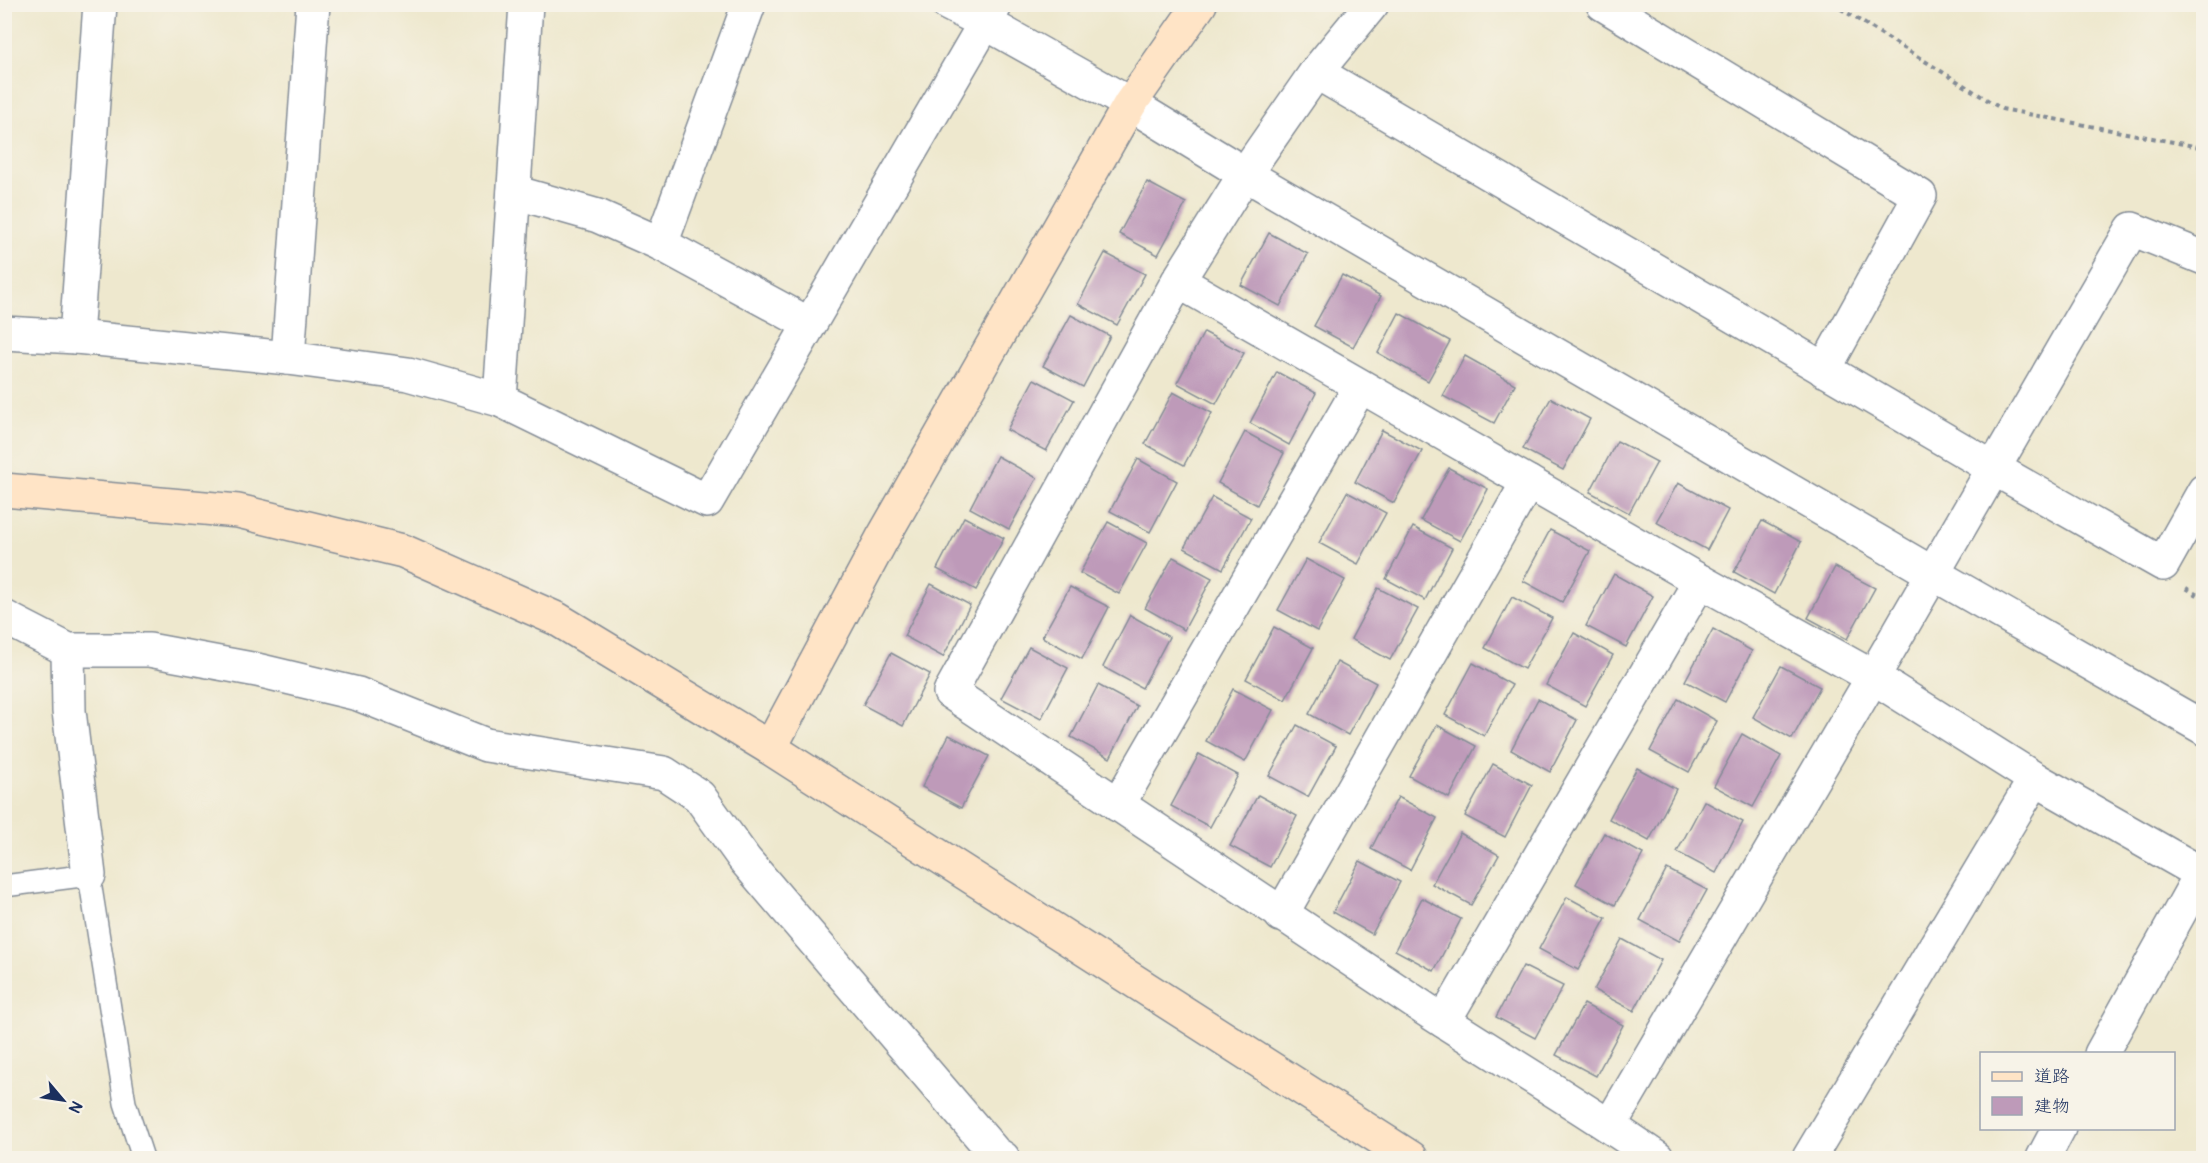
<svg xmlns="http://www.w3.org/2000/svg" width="2208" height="1163" font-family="Pangolin,'Klee One',sans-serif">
<rect width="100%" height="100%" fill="#f7f3e8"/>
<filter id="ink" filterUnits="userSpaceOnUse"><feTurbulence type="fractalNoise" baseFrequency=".0167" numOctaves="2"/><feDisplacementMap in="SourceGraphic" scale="12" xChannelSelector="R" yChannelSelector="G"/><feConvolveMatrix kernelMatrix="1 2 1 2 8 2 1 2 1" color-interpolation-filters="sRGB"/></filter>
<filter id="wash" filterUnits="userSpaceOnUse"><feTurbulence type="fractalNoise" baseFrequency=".008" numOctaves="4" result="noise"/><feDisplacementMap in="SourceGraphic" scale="24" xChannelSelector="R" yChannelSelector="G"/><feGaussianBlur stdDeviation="1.35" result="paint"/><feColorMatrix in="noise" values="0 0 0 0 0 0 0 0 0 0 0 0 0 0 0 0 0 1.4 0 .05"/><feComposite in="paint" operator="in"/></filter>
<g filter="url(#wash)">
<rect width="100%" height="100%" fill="#eee8ce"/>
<g id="blocks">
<g fill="#be9ab9">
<polygon points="1147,182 1186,203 1158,255 1119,234"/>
<polygon points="1269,233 1308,254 1280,306 1241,285"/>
<polygon points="1105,253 1145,274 1117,325 1078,304"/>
<polygon points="1342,275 1381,296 1353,347 1314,326"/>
<polygon points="1399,313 1450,341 1428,381 1378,353"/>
<polygon points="1071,315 1110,336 1083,387 1043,366"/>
<polygon points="1204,332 1244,353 1216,404 1177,383"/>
<polygon points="1465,356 1515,384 1494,423 1443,396"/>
<polygon points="1277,372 1316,393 1289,445 1250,423"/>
<polygon points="1034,379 1074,400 1046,451 1007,430"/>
<polygon points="1173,392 1212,413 1184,465 1145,444"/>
<polygon points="1551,398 1590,419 1563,470 1523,449"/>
<polygon points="1382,430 1422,451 1394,503 1355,482"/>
<polygon points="1245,432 1284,453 1257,505 1218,483"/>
<polygon points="1617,441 1657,462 1629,513 1590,492"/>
<polygon points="997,456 1037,478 1009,529 970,508"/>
<polygon points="1138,459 1177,481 1150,532 1110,511"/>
<polygon points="1449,468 1488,489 1460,541 1421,520"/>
<polygon points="1678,483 1728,510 1707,550 1656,522"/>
<polygon points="1347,492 1386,513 1358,564 1319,543"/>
<polygon points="1212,497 1251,518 1223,569 1184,548"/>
<polygon points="964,517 1004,538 976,590 937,569"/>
<polygon points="1762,521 1801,542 1774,594 1734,572"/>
<polygon points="1108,522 1147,543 1119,594 1080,573"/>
<polygon points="1413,527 1452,548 1425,600 1386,579"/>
<polygon points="1550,530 1590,551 1562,602 1523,581"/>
<polygon points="1173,557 1212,578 1184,630 1145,608"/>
<polygon points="1306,559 1345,580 1317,631 1278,610"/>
<polygon points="1835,567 1875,588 1847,639 1808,618"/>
<polygon points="1614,574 1653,596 1626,647 1586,626"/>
<polygon points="931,584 970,605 943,657 904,636"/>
<polygon points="1070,587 1109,607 1082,659 1042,637"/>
<polygon points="1378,588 1418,609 1390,660 1351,639"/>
<polygon points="1512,597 1552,618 1524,669 1485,648"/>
<polygon points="1130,615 1169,637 1142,688 1103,667"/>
<polygon points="1274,627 1313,648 1285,700 1246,679"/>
<polygon points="1713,629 1752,651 1725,702 1685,681"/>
<polygon points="1574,633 1613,655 1585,706 1546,685"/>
<polygon points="1029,647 1068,668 1041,719 1001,698"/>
<polygon points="891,653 930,674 903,726 863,705"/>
<polygon points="1337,662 1376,683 1348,735 1309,714"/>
<polygon points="1473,663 1512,685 1484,736 1445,715"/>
<polygon points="1781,666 1820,687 1792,739 1753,717"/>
<polygon points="1098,685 1137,706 1110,758 1071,737"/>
<polygon points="1233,689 1273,710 1245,762 1206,741"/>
<polygon points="1538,699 1577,720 1550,772 1511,750"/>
<polygon points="1678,699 1717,721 1689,772 1650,751"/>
<polygon points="1297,725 1336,746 1308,797 1269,776"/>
<polygon points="1437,725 1476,746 1449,798 1409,776"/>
<polygon points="1742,734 1781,756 1753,807 1714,786"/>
<polygon points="949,735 989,756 961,808 922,787"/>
<polygon points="1199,754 1238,775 1210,827 1171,806"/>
<polygon points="1493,764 1532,785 1505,837 1465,816"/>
<polygon points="1637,768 1676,789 1649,841 1609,819"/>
<polygon points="1258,795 1297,816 1270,867 1230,846"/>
<polygon points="1398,797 1437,818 1410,870 1371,849"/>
<polygon points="1704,801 1743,822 1716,873 1677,852"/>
<polygon points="1460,833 1499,855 1471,905 1432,884"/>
<polygon points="1604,833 1643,854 1615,905 1576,884"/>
<polygon points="1360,861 1400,882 1372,934 1333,912"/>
<polygon points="1667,869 1707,890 1679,941 1640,920"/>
<polygon points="1567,897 1606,918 1578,970 1539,949"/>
<polygon points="1422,898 1461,919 1434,971 1395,950"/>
<polygon points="1622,939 1661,960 1634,1011 1594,990"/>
<polygon points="1523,966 1563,986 1535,1038 1496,1017"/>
<polygon points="1584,1004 1623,1025 1596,1076 1556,1055"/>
</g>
</g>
</g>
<g filter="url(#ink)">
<use href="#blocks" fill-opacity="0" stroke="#848c96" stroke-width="1.5"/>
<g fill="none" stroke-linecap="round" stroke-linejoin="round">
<g stroke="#848c96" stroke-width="24">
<polyline id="lane" points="4,886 89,875 125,1103 143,1158"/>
</g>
<g stroke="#848c96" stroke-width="36">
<g id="street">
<polyline points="948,4 984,22 1130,104 1245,174 1932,573 2204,728"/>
<path d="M1372,4L1316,72L1245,174L1178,281L950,692C1108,798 1266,904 1425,1009C1502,1059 1582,1106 1657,1158"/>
<polyline points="1603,4 1920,196 1824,370"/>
<polyline points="1316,72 1993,468 2163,564 2204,491"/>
<polyline points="514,192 598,216 661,244 809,324"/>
<polyline points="661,244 749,4"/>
<polyline points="1178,281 1700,581 1873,677 2035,779 2204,875"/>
<polyline points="4,333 76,337 288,358 408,374 500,400 707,501 996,4"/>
<polyline points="76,337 100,4"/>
<polyline points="288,358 313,4"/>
<polyline points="500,400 526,4"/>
<polyline points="4,617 68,650 149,650 257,670 358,694 486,745 664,773 699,796 745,860 995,1153 1003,1158"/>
<polyline points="68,650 69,711 89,875"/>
<polyline points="1118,805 1360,387"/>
<polyline points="1281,915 1528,482"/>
<polyline points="1444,1021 1700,581"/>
<polyline points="2101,1054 2201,874"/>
<polyline points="1610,1125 1873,677 2132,229 2204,258"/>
<polyline points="1809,1158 2035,779"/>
<polyline points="2043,1158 2059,1128"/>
</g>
</g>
<g stroke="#848c96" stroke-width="36">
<g id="secondary">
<polyline points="4,490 238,511 403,551 557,619 770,748 1411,1158"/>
<polyline points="770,748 882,539 1130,104 1200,4"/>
</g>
</g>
<g stroke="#848c96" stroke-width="4" stroke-dasharray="4.5 4.5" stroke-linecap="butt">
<polyline points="1833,4 2002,109 2204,148"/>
<polyline points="2186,588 2204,599"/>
</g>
<use href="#lane" stroke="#fff" stroke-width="21"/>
<use href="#street" stroke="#fff" stroke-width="33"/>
<use href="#secondary" stroke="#ffe4c6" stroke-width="33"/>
</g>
</g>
<rect width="2208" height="1163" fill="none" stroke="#f7f3e8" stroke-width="24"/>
<rect x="1980" y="1052" width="195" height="78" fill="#f7f3e8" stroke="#9fa5b1" stroke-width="1.5"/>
<rect x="1992" y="1072" width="30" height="9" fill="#ffe4c6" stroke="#9fa5b1" stroke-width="1.5"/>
<text x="2034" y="1082" font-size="18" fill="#1b2f5e">道路</text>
<rect x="1992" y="1097" width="30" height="18" fill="#be9ab9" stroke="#9fa5b1" stroke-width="1.5"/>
<text x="2034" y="1112" font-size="18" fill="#1b2f5e">建物</text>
<g transform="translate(63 1100) rotate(119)" stroke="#f7f3e8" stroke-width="4.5" paint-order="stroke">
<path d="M0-4.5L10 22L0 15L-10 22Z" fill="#1b2f5e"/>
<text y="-9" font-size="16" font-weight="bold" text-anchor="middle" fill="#1b2f5e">N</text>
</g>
</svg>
